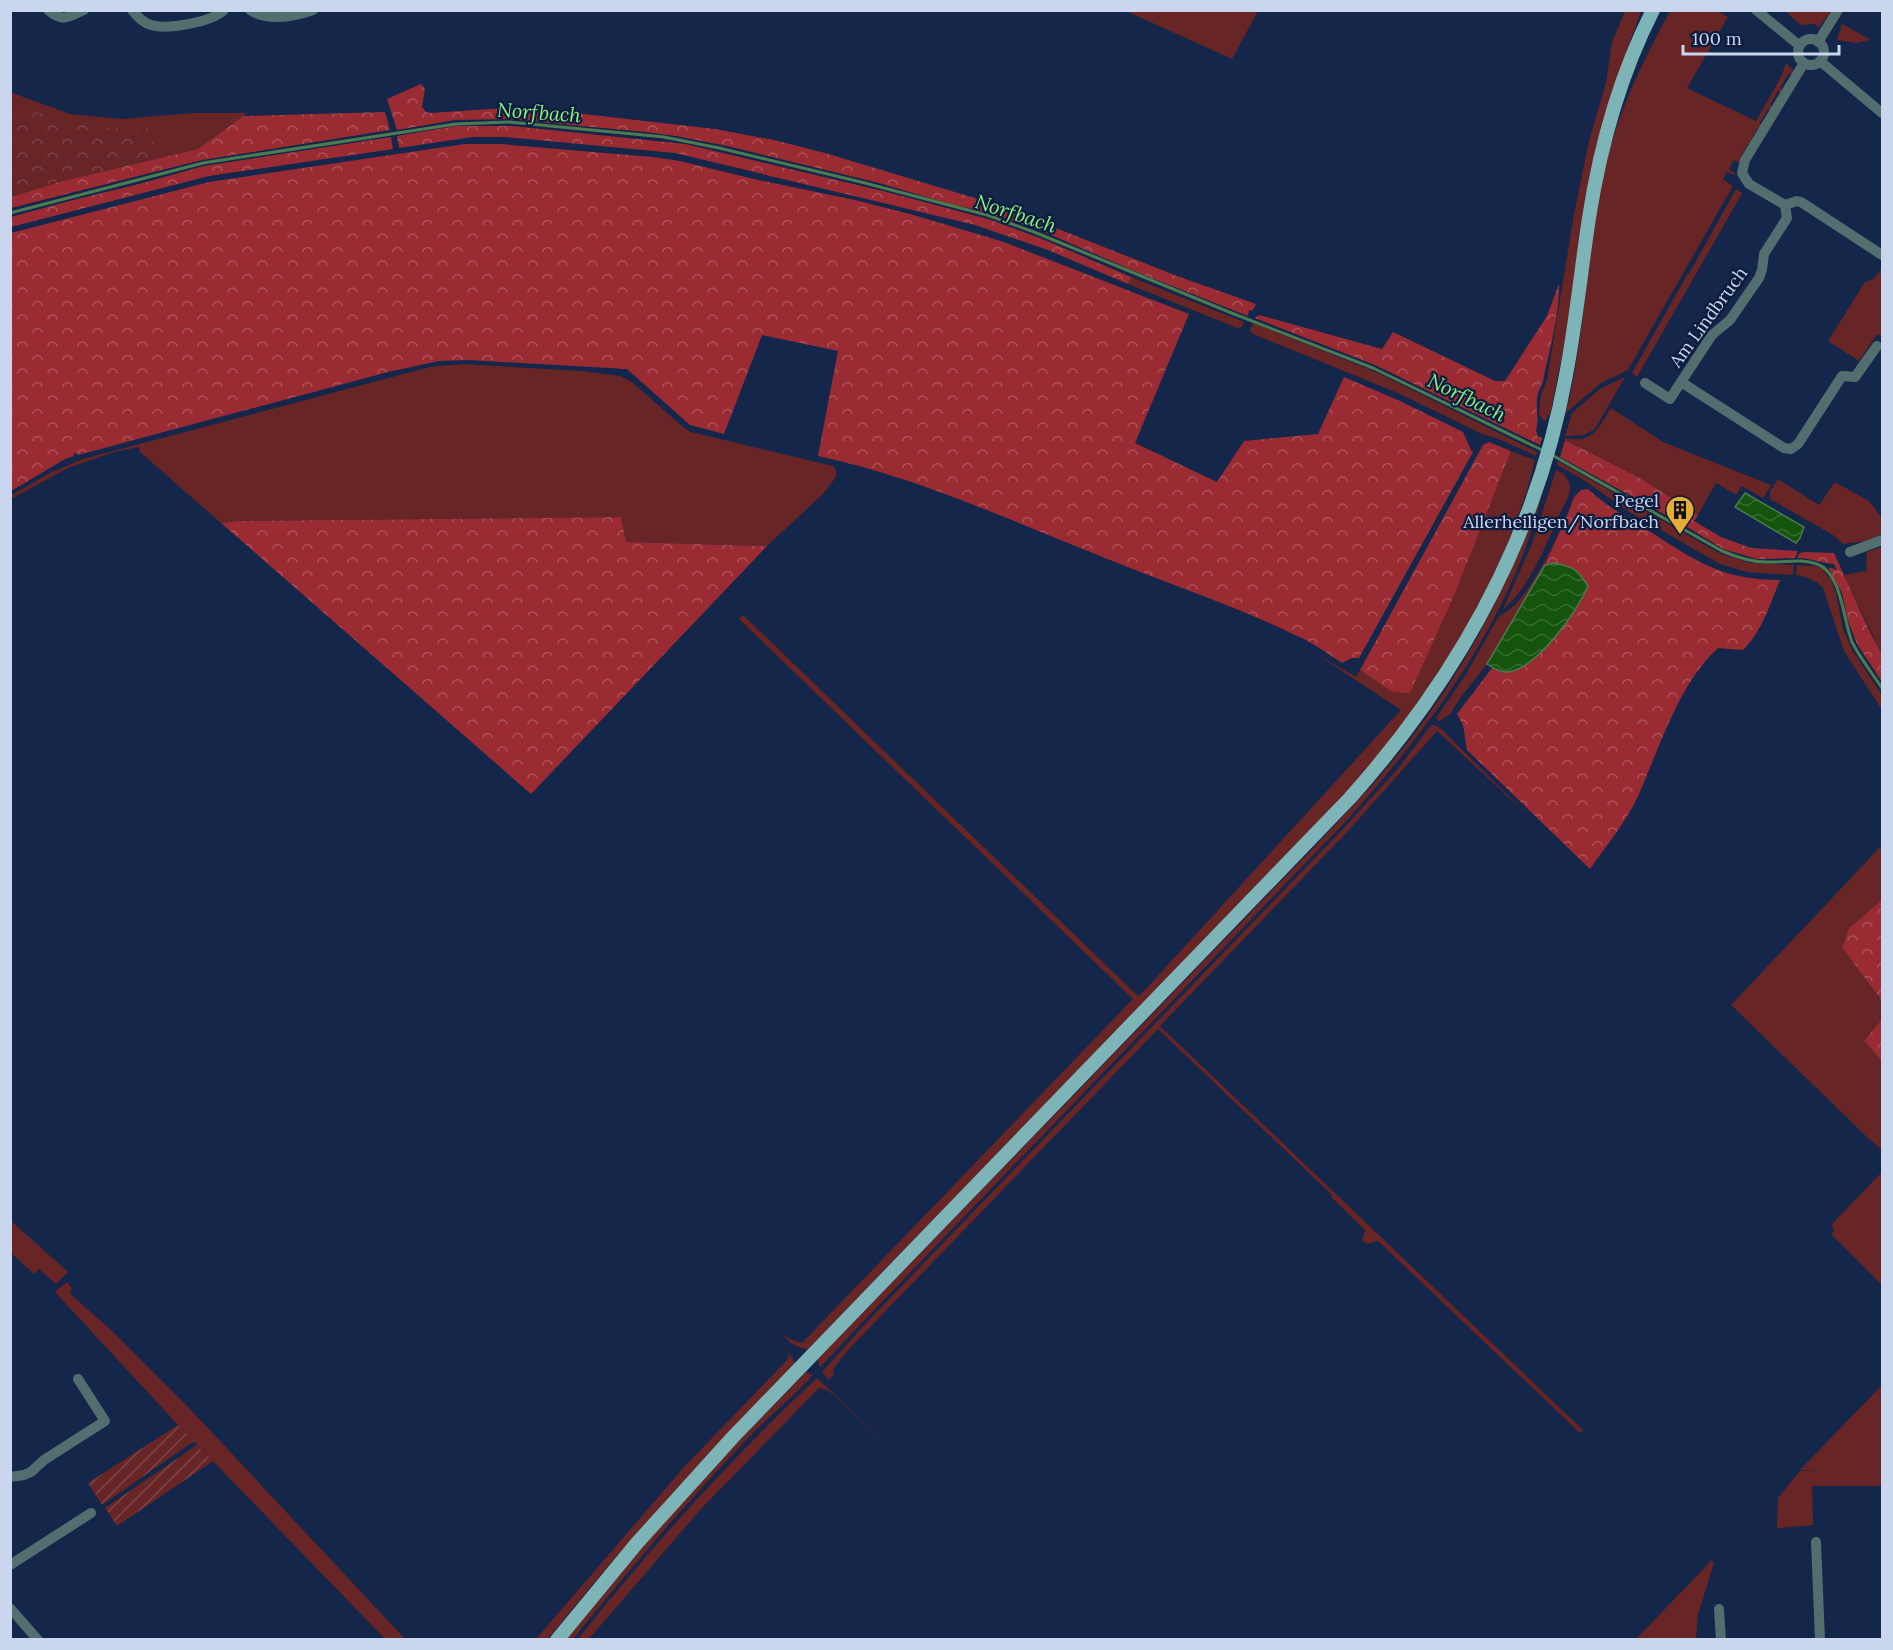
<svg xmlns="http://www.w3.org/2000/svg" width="1893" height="1650" font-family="Lora,serif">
<defs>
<pattern id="forest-crowns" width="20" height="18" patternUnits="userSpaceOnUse" patternTransform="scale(1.5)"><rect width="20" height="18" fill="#9b2b32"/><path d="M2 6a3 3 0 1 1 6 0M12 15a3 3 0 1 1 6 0" fill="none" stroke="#ac535a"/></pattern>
<pattern id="park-crowns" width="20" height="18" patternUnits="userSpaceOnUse" patternTransform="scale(1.5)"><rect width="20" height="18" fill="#672526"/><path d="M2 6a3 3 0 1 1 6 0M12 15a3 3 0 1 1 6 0" fill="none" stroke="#7b4446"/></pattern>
<pattern id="garden-furrows" width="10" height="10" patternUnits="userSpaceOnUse" patternTransform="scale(1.5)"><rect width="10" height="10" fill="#672526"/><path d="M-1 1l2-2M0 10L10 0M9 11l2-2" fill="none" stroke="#7b4446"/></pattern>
<pattern id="water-waves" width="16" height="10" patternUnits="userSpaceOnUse" patternTransform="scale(1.5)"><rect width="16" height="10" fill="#15540d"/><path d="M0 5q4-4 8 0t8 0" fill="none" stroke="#366c31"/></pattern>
</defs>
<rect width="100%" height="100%" fill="#142649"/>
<g fill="#672526">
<polygon points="1126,11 1258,11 1232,59"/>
<polygon points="1625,11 1641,11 1611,96 1583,215 1566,336 1550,415 1548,415 1546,420 1543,420 1539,414 1541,395 1547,380 1574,214 1589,141 1606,83 1612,42"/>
<path d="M1670,11H1717L1728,17L1687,88L1756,121L1781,77L1786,63L1794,71L1792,74L1789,73L1780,88L1783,90L1781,92L1778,91L1770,105L1773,107L1771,110L1768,109L1760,123L1763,125L1761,128L1758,127L1750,141L1752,143L1751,145L1748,144L1740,157L1742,159L1740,163L1734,160L1729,169L1735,173L1734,175L1727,172L1723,179L1733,186L1628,370L1601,383L1566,413C1585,336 1586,256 1602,179C1615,119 1641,64 1670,11Z"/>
<polygon points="1785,11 1831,11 1819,27 1814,24 1801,25"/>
<polygon points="1842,24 1871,40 1856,43 1837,40"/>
<polygon points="10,92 70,114 122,119 193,113 247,113 198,149 62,181 11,197"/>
<polygon points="1736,189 1742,193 1740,197 1637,377 1632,373 1688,273 1690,274 1690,272"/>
<path d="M1882,267V337L1877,334L1859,361L1828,341L1865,282C1875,280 1878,275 1882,267Z"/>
<polygon points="1131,277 1244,322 1242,327 1237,328 1128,284"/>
<polygon points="1253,323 1378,373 1537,452 1536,456 1499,439 1482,434 1398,393 1255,335 1250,331 1251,326 1253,327"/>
<polygon points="463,364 582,371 620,376 633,383 682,426 691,432 833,466 836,470 836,477 823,494 767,546 625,542 621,517 237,521 221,523 140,452 139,447 114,452 68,468 11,499 10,496 52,472 83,459 430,367"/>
<polygon points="1625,377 1595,429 1584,435 1565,436 1572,413 1600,389"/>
<path d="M1611,408L1663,442L1771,485L1763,498L1742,486L1736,495L1716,483L1698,515L1640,478L1565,440V438C1593,444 1598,428 1611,408Z"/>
<polygon points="1511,451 1535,460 1527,491 1509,540 1487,588 1458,642 1404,723 1364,773 1323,817 807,1350 792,1344 780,1333 790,1339 802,1343 1133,999 739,619 743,615 1138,996 1144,991 1401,710 1316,654 1356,677 1360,670 1392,692 1456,591"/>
<polygon points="1558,461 1719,553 1749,563 1794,565 1793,575 1747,572 1720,564 1628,511 1582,479 1557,465"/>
<path d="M1556,470C1563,473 1569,478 1570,487C1570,495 1564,506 1560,513C1548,541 1528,591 1503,609L1532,544Z"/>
<polygon points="1778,479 1819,505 1835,482 1869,501 1882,518 1882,534 1866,541 1843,544 1833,535 1770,499 1770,491"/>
<path d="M1543,490C1513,617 1433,724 1348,819L874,1310L824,1363L820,1367L819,1366L818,1359L1319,842C1348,811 1378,780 1404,747C1465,670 1511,583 1543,490Z"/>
<path d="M1567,516L1545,565L1487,664L1464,693L1449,715L1442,719L1440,722L1436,718L1465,676L1499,616C1528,604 1553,544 1567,516Z"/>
<polygon points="1882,547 1882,655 1844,575 1866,571 1867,552"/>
<path d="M1797,565L1816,566L1821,568L1831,580L1836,593L1843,629L1848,640L1852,650L1882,695V710L1844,651L1823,588C1816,580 1807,577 1796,575Z"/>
<polygon points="1432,724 1440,728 1528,815 1437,731 1349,830 1160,1026 1583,1430 1580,1433 1378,1241 1367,1244 1362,1240 1365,1230 1331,1197 1332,1195 1158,1029 848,1350 834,1368 833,1376 828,1380 822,1372 865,1324 1340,832 1396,771"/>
<polygon points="1882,845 1882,900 1849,928 1842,946 1882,1001 1882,1019 1864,1041 1882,1061 1882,1150 1869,1139 1731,1005"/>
<polygon points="1882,1172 1882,1285 1831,1234 1834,1231 1832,1224"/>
<polygon points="11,1221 68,1272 56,1284 39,1269 34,1274 11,1253"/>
<polygon points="67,1282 72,1288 70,1294 110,1329 190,1409 405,1639 385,1639 178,1425 55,1292"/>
<path d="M786,1347L795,1363C709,1452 625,1542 548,1639H536L685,1466L788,1359L789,1354Z"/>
<path d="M806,1372L813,1375C792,1398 768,1417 747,1439C686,1503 628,1571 573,1639L565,1640L617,1576L698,1483Z"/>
<path d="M817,1378L917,1472L835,1396L827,1390L819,1388L700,1510L589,1639H578C651,1547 731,1458 817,1378Z"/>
<polygon points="1882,1385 1882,1486 1812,1486 1813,1525 1777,1528 1778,1498 1800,1471 1819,1471 1800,1470"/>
<polygon points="1712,1560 1714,1563 1698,1615 1696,1639 1636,1639"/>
</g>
<g fill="url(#forest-crowns)">
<polygon points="421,84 425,89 422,107 426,112 430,113 522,107 715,129 774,140 825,153 998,205 1177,276 1256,304 1252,311 1249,310 1248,316 1134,271 1042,231 982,211 950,204 879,183 727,146 676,136 645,132 509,119 455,120 397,130 387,99"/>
<polygon points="385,112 390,130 202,160 11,208 11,197 62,181 198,149 243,116"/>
<polygon points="456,126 512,126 685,144 887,192 991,220 1045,240 1131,277 1128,284 1048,250 975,225 675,153 504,137 472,137 399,148 397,136"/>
<polygon points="391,137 393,149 209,176 11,227 11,217 69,201 139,184 204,166"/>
<path d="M465,144H500L652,157L680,161L758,180L855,200L910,214L1001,241L1189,314L1135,443L1217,482L1244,441L1318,434L1344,377L1400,401L1463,432L1471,450L1473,452L1359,658H1352L1342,663C1327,653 1312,642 1295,635C1234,605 1168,584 1105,558C1011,521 918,477 818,456L838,351L762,335L724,434L690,425L627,369L468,360L439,361L388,372L78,455L77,453L73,454L74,456L65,459L11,491V233L209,182Z"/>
<path d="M1559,284C1560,311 1550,349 1544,376C1543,384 1538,390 1537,398C1536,408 1539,421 1536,430L1538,437L1542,438L1540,445L1375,365L1255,318L1259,315L1382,349L1393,332L1495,381H1505L1547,316Z"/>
<polygon points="1565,440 1640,478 1692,511 1698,515 1694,521 1721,537 1751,548 1798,551 1795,558 1757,559 1723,549 1684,525 1560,457"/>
<polygon points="1489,442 1511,451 1456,591 1410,693 1392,692 1360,670 1483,445"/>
<path d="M1588,489C1606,506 1628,518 1649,531C1696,561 1722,580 1780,580C1770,604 1762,632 1743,650L1718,648C1679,683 1659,749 1638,796C1626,822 1606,846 1590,869L1467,750L1463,725L1457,714L1492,668L1511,672C1545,654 1572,622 1588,586L1554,563L1545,565L1567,516L1574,497L1581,490Z"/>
<polygon points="621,517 626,542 767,546 531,794 221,523 237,521"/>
<path d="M1804,552L1834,553L1869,630L1882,655V682L1857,644L1848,621L1842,593L1828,567L1837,570L1834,564C1822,563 1810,558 1797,558L1800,553Z"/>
<polygon points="1882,900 1882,1001 1842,947 1849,928"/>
<polygon points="1882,1019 1882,1061 1864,1041"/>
</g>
<path fill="url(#park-crowns)" d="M10,104C50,117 109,134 151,128L156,159L62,181L11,197Z"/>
<g fill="url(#garden-furrows)">
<polygon points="178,1425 194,1441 102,1505 88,1483"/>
<polygon points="197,1445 213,1461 117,1526 105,1508"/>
</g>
<g fill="url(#water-waves)" stroke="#4b7b50" stroke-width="1.5">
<polygon points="1745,493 1804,527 1800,538 1796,543 1735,507"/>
<path d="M1554,563C1574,567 1577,569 1588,586C1576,613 1541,662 1513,671C1504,674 1494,669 1487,664L1545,565Z"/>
</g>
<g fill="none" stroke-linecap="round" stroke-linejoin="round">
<g stroke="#4b7b50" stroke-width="3">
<polyline points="10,213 203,163 456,124 509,122 664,137 719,148 861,182 987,215 1034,232 1234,314 1373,368 1544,451"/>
<path d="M1552,455L1722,551C1736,557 1750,562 1766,562C1783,563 1801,558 1817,564C1842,573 1843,620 1852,642C1860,658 1872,673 1882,688"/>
</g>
<g stroke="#536e6f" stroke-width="10">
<path d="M48,10C63,23 68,17 84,10"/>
<path d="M132,10C137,16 143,23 151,25C167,30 212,22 224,10"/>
<path d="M250,10C269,22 293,17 313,10"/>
<polyline points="1756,10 1800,46"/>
<circle cx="1811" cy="52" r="13"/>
<polyline points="1818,42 1838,10"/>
<polyline points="1820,61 1882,113"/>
<polyline points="1804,63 1745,160 1742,173 1749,184 1785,205 1797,201 1801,202 1882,255"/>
<polyline points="1785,205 1787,218 1764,254 1762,270 1759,278 1730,320 1712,335 1681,382 1784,448 1791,449 1798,444 1842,376 1855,377 1877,346"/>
<polyline points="1645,383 1670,399 1681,382"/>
<polyline points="1850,552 1882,540"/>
<polyline points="10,1477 24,1475 31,1472 44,1460 105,1421 78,1379"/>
<polyline points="1816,1542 1820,1640"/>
<polyline points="10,1565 91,1513"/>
<polyline points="10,1608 38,1640"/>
<polyline points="1719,1609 1721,1640"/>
</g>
<path stroke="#7cb4b8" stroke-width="14" d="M557,1640L637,1543L733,1437L1350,798C1458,677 1537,536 1566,375C1576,323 1581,270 1589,218C1600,147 1620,75 1653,10"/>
</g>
<defs>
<g id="building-pin" transform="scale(1.5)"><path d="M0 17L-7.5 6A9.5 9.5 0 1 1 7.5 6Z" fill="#e5ad36" stroke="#0b1c3e"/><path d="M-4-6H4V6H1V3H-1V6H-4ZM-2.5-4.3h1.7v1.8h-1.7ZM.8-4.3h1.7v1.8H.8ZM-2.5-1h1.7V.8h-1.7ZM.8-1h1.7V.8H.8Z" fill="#111"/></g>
</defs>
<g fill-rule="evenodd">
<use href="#building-pin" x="1680" y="510"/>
</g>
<g text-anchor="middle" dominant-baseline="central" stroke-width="4.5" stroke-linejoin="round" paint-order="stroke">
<g font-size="18" fill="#c9d6ed" stroke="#0b1c3e">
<text transform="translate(1708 317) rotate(-54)">Am Lindbruch</text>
</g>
<g font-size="18" fill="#c9d6ed" stroke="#0b1c3e" text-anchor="end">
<text x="1659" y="500">Pegel<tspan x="1659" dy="21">Allerheiligen/Norfbach</tspan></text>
</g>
<g font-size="20" font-style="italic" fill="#8bf07e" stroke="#0b1c3e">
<text transform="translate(539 112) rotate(4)">Norfbach</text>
<text transform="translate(1016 213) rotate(18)">Norfbach</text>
<text transform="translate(1467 397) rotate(26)">Norfbach</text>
</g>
</g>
<rect width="1893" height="1650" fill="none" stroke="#c9d6ed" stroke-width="24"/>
<path d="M1683 45v9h156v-9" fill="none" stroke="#c9d6ed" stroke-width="3"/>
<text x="1692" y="45" font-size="18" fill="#c9d6ed" stroke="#0b1c3e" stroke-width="4.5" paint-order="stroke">100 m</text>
</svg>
